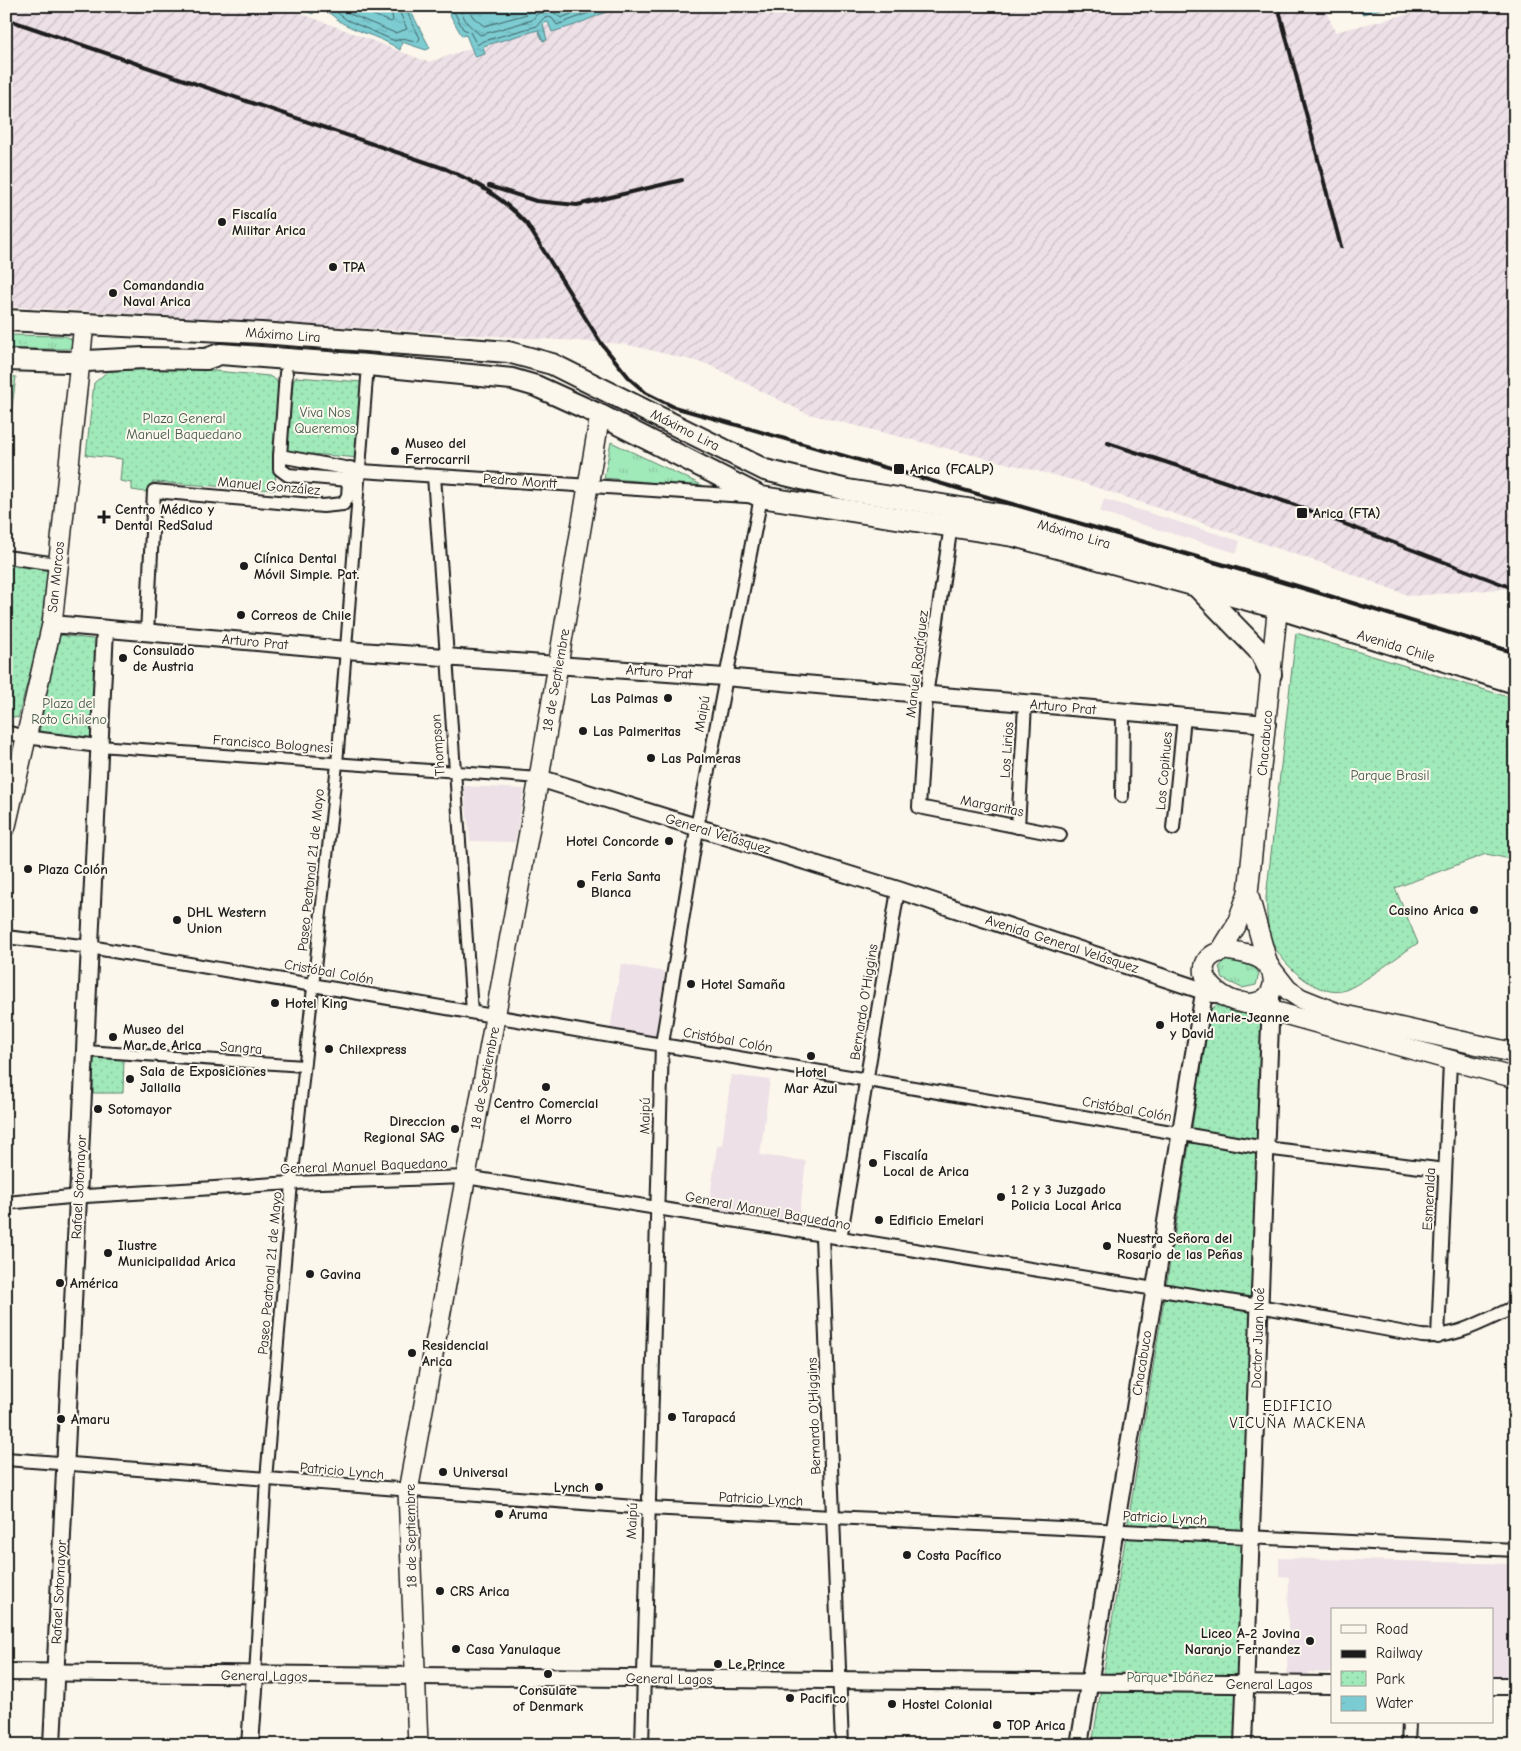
<svg xmlns="http://www.w3.org/2000/svg" width="1521" height="1751" font-family="'Comic Neue',sans-serif">
<defs>
<pattern id="industrial-furrows" width="10" height="10" patternUnits="userSpaceOnUse" patternTransform="scale(1.25)"><rect width="10" height="10" fill="#ede0e6"/><path d="M-1 1l2-2M0 10L10 0M9 11l2-2" fill="none" stroke="#cbc0c5"/></pattern>
<pattern id="grass-tufts" width="24" height="20" patternUnits="userSpaceOnUse" patternTransform="scale(1.25)"><rect width="24" height="20" fill="#a0e9b9"/><path d="M3 7l-1-3M5 7V3M7 7l1-3M15 17l-1-3M17 17v-4M19 17l1-3" fill="none" stroke="#89c79e"/></pattern>
<pattern id="park-dots" width="8" height="8" patternUnits="userSpaceOnUse" patternTransform="scale(1.25)"><rect width="8" height="8" fill="#a0e9b9"/><path d="M2 2h.1M6 6h.1" fill="none" stroke="#89c79e" stroke-width="1.8" stroke-linecap="round"/></pattern>
<pattern id="water-ripples" width="26" height="14" patternUnits="userSpaceOnUse" patternTransform="scale(1.25)"><rect width="26" height="14" fill="#7bccd2"/><path d="M2 4q2-2 4 0t4 0M15 11q2-2 4 0t4 0" fill="none" stroke="#6aafb4"/></pattern>
</defs>
<rect width="100%" height="100%" fill="#fbf7ec"/>
<filter id="ink" filterUnits="userSpaceOnUse"><feTurbulence type="fractalNoise" baseFrequency=".02" numOctaves="2"/><feDisplacementMap in="SourceGraphic" scale="10" xChannelSelector="R" yChannelSelector="G"/><feConvolveMatrix kernelMatrix="1 2 1 2 8 2 1 2 1" color-interpolation-filters="sRGB"/></filter>
<g filter="url(#ink)">
<g fill="#ede0e6">
<polygon points="1104,499 1240,541 1237,553 1100,512"/>
<polygon points="464,786 524,789 515,842 470,841"/>
<polygon points="621,964 665,972 655,1038 610,1030"/>
<polygon points="731,1075 770,1080 760,1155 806,1161 798,1226 708,1214 717,1146 722,1146"/>
<polygon points="1279,1558 1515,1564 1515,1677 1492,1677 1492,1610 1332,1610 1332,1673 1308,1672 1307,1678 1287,1677 1289,1577 1279,1576"/>
</g>
<polygon fill="url(#industrial-furrows)" points="6,6 282,6 428,62 606,6 1324,6 1335,32 1441,6 1507,6 1515,29 1515,588 1410,596 1330,566 1077,481 805,413 707,364 625,344 6,306"/>
<g fill="url(#grass-tufts)" stroke="#5e826a">
<polygon points="6,335 65,336 71,339 73,346 68,349 6,349"/>
<polygon points="611,442 708,488 604,478"/>
<polygon points="1227,959 1254,966 1259,974 1256,985 1242,988 1223,979 1219,967"/>
</g>
<g fill="url(#park-dots)" stroke="#5e826a">
<polygon points="183,368 269,376 276,380 280,388 275,490 153,482 145,492 132,490 132,483 120,481 122,459 86,455 94,383 108,371"/>
<polygon points="6,376 16,377 6,451"/>
<polygon points="296,377 362,382 360,458 287,452 293,382"/>
<polygon points="6,563 48,568 43,624 18,718 6,715"/>
<path d="M1296,633L1515,699V860L1486,854L1395,888L1418,943C1396,957 1371,978 1348,989C1321,1002 1279,963 1271,939C1267,927 1267,911 1266,898Z"/>
<polygon points="58,635 100,640 91,742 39,733"/>
<polygon points="1218,1004 1256,1015 1261,1021 1235,1745 1092,1745 1211,1009"/>
<polygon points="94,1055 124,1056 123,1093 93,1093"/>
</g>
<g fill="url(#water-ripples)" stroke="#558689">
<path d="M293,6H408L430,48L426,50L402,42L400,50C383,38 364,34 346,25C333,19 332,10 315,9L313,14Z"/>
<polygon points="445,6 631,6 611,10 575,25 552,32 548,22 543,24 547,40 543,41 538,30 483,46 485,54 475,57 466,35 462,36"/>
<polygon points="1350,6 1391,6 1363,14"/>
</g>
<g fill="none" stroke-linecap="round" stroke-linejoin="round">
<g stroke="#426265" stroke-width="1">
<polyline points="329,6 347,20 395,41 403,38 418,42 420,38 404,6"/>
<polyline points="341,6 350,14 395,33 407,29 397,6"/>
<polyline points="351,6 391,22 393,20 390,6"/>
<path d="M451,6L463,29L470,32L477,45L483,41L537,26C541,21 544,15 552,18L557,25L607,6"/>
<polyline points="458,6 467,23 480,35 532,20 537,14 546,11 553,12 561,18 591,6"/>
<polyline points="467,6 473,17 484,26 527,14 537,6"/>
</g>
<g stroke="#1c1c1c" stroke-width="14">
<g id="pedestrian">
<polyline points="447,657 472,1012"/>
<polyline points="99,746 539,778"/>
<polyline points="86,1051 304,1066"/>
<polyline points="255,1676 266,1479 292,1183 337,764 368,365"/>
</g>
</g>
<g stroke="#1c1c1c" stroke-width="16">
<g id="minor">
<polyline points="286,373 280,456 361,471 761,497 699,817 662,1044 642,1745"/>
<polyline points="280,456 280,469 288,475 349,480"/>
<polyline points="434,476 447,657"/>
<polyline points="951,525 926,696 919,807 1060,835"/>
<polyline points="6,557 57,564"/>
<polyline points="147,634 154,491 323,506 343,504 348,496 350,468"/>
<polyline points="6,732 25,737 99,746"/>
<polyline points="1122,796 1123,712"/>
<polyline points="1018,827 1025,705"/>
<polyline points="1173,828 1184,717"/>
<polyline points="6,937 90,947 1265,1148 1445,1170"/>
<path d="M6,1203L70,1197L292,1183L466,1177L1259,1306L1422,1336C1455,1339 1485,1320 1515,1307"/>
<polyline points="822,1236 842,1745"/>
<polyline points="840,1239 898,890"/>
<polyline points="1438,1337 1450,1062"/>
<polyline points="6,1459 648,1508 1515,1550"/>
<polyline points="1408,1745 1409,1722"/>
</g>
</g>
<g stroke="#1c1c1c" stroke-width="20">
<g id="tertiary">
<polyline points="52,624 346,650 724,677 1267,724"/>
<polyline points="539,778 898,890 1213,994"/>
<polyline points="6,1672 1332,1685"/>
<polyline points="1492,1686 1515,1686"/>
<polyline points="52,1745 105,629"/>
<polyline points="250,1745 255,1676"/>
<polyline points="1079,1745 1206,981"/>
<polyline points="1243,1745 1271,998"/>
</g>
</g>
<g stroke="#1c1c1c" stroke-width="22">
<g id="secondary">
<polyline points="6,826 52,624 84,324"/>
<polyline points="1248,893 1268,965"/>
<path d="M1225,950C1238,952 1252,953 1262,960C1279,972 1277,1000 1254,1003C1219,1008 1179,962 1225,950Z"/>
<polyline points="1220,952 1236,926 1248,893 1279,594"/>
<polyline points="1270,967 1288,990 1300,998 1340,1014 1515,1053"/>
<polyline points="1241,1002 1515,1078"/>
<polyline points="418,1745 408,1491 539,778 600,415"/>
</g>
</g>
<g stroke="#1c1c1c" stroke-width="24">
<g id="primary">
<polyline points="6,320 261,333 508,352 552,364 765,470 847,490 1017,517 1515,663"/>
<polyline points="6,360 68,362 143,358 206,359 220,354 368,365 512,379 536,386 600,415 761,497 1014,536 1277,608 1515,683"/>
<polyline points="1198,588 1261,653 1271,674"/>
</g>
</g>
<use href="#pedestrian" stroke="#fbf7ec" stroke-width="10"/>
<use href="#minor" stroke="#fbf7ec" stroke-width="12"/>
<use href="#tertiary" stroke="#fbf7ec" stroke-width="16"/>
<use href="#secondary" stroke="#fbf7ec" stroke-width="19"/>
<use href="#primary" stroke="#fbf7ec" stroke-width="20"/>
<g stroke="#1c1c1c" stroke-width="4">
<polyline points="1278,6 1341,247"/>
<path d="M6,19L446,169C478,183 503,198 527,224L601,343L631,380L646,393L674,407L1281,581L1515,653"/>
<polyline points="489,186 536,201 577,205 682,180"/>
<polyline points="1108,443 1295,505 1515,589"/>
</g>
</g>
</g>
<g fill="#1c1c1c" stroke="#fbf7ec" stroke-width="2">
<circle cx="222" cy="222" r="5"/>
<circle cx="333" cy="267" r="5"/>
<circle cx="113" cy="293" r="5"/>
<circle cx="395" cy="451" r="5"/>
<rect x="893" y="463" width="12" height="12" rx="2.5"/>
<rect x="1296" y="507" width="12" height="12" rx="2.5"/>
<path d="M101.5 509.5h5v5h5v5h-5v5h-5v-5h-5v-5h5z"/>
<circle cx="244" cy="566" r="5"/>
<circle cx="241" cy="615" r="5"/>
<circle cx="123" cy="658" r="5"/>
<circle cx="668" cy="698" r="5"/>
<circle cx="583" cy="731" r="5"/>
<circle cx="651" cy="758" r="5"/>
<circle cx="669" cy="841" r="5"/>
<circle cx="28" cy="869" r="5"/>
<circle cx="581" cy="884" r="5"/>
<circle cx="1474" cy="910" r="5"/>
<circle cx="177" cy="920" r="5"/>
<circle cx="691" cy="984" r="5"/>
<circle cx="275" cy="1003" r="5"/>
<circle cx="1160" cy="1025" r="5"/>
<circle cx="113" cy="1037" r="5"/>
<circle cx="329" cy="1049" r="5"/>
<circle cx="811" cy="1056" r="5"/>
<circle cx="130" cy="1079" r="5"/>
<circle cx="546" cy="1087" r="5"/>
<circle cx="98" cy="1109" r="5"/>
<circle cx="455" cy="1129" r="5"/>
<circle cx="873" cy="1163" r="5"/>
<circle cx="1001" cy="1197" r="5"/>
<circle cx="879" cy="1220" r="5"/>
<circle cx="1107" cy="1246" r="5"/>
<circle cx="108" cy="1253" r="5"/>
<circle cx="310" cy="1274" r="5"/>
<circle cx="60" cy="1283" r="5"/>
<circle cx="412" cy="1353" r="5"/>
<circle cx="672" cy="1417" r="5"/>
<circle cx="61" cy="1419" r="5"/>
<circle cx="443" cy="1472" r="5"/>
<circle cx="599" cy="1487" r="5"/>
<circle cx="499" cy="1514" r="5"/>
<circle cx="907" cy="1555" r="5"/>
<circle cx="440" cy="1591" r="5"/>
<circle cx="1310" cy="1641" r="5"/>
<circle cx="456" cy="1649" r="5"/>
<circle cx="718" cy="1664" r="5"/>
<circle cx="548" cy="1674" r="5"/>
<circle cx="790" cy="1698" r="5"/>
<circle cx="892" cy="1704" r="5"/>
<circle cx="997" cy="1725" r="5"/>
</g>
<g text-anchor="middle" dominant-baseline="central" stroke-width="4" stroke-linejoin="round" paint-order="stroke">
<g font-size="14" font-weight="bold" fill="#1c1c1c" stroke="#fbf7ec" text-anchor="start">
<text x="232" y="214">Fiscalía<tspan x="232" dy="16">Militar Arica</tspan></text>
<text x="343" y="267">TPA</text>
<text x="123" y="285">Comandandia<tspan x="123" dy="16">Naval Arica</tspan></text>
<text x="405" y="443">Museo del<tspan x="405" dy="16">Ferrocarril</tspan></text>
<text x="910" y="469">Arica (FCALP)</text>
<text x="115" y="509">Centro Médico y<tspan x="115" dy="16">Dental RedSalud</tspan></text>
<text x="1313" y="513">Arica (FTA)</text>
<text x="254" y="558">Clínica Dental<tspan x="254" dy="16">Móvil Simple. Pat.</tspan></text>
<text x="251" y="615">Correos de Chile</text>
<text x="133" y="650">Consulado<tspan x="133" dy="16">de Austria</tspan></text>
<text x="658" y="698" text-anchor="end">Las Palmas</text>
<text x="593" y="731">Las Palmeritas</text>
<text x="661" y="758">Las Palmeras</text>
<text x="659" y="841" text-anchor="end">Hotel Concorde</text>
<text x="38" y="869">Plaza Colón</text>
<text x="591" y="876">Feria Santa<tspan x="591" dy="16">Blanca</tspan></text>
<text x="1464" y="910" text-anchor="end">Casino Arica</text>
<text x="187" y="912">DHL Western<tspan x="187" dy="16">Union</tspan></text>
<text x="701" y="984">Hotel Samaña</text>
<text x="285" y="1003">Hotel King</text>
<text x="1170" y="1017">Hotel Marie-Jeanne<tspan x="1170" dy="16">y David</tspan></text>
<text x="123" y="1029">Museo del<tspan x="123" dy="16">Mar de Arica</tspan></text>
<text x="339" y="1049">Chilexpress</text>
<text x="140" y="1071">Sala de Exposiciones<tspan x="140" dy="16">Jallalla</tspan></text>
<text x="811" y="1072" text-anchor="middle">Hotel<tspan x="811" dy="16">Mar Azul</tspan></text>
<text x="546" y="1103" text-anchor="middle">Centro Comercial<tspan x="546" dy="16">el Morro</tspan></text>
<text x="108" y="1109">Sotomayor</text>
<text x="445" y="1121" text-anchor="end">Direccion<tspan x="445" dy="16">Regional SAG</tspan></text>
<text x="883" y="1155">Fiscalía<tspan x="883" dy="16">Local de Arica</tspan></text>
<text x="1011" y="1189">1 2 y 3 Juzgado<tspan x="1011" dy="16">Policia Local Arica</tspan></text>
<text x="889" y="1220">Edificio Emelari</text>
<text x="1117" y="1238">Nuestra Señora del<tspan x="1117" dy="16">Rosario de las Peñas</tspan></text>
<text x="118" y="1245">Ilustre<tspan x="118" dy="16">Municipalidad Arica</tspan></text>
<text x="320" y="1274">Gavina</text>
<text x="70" y="1283">América</text>
<text x="422" y="1345">Residencial<tspan x="422" dy="16">Arica</tspan></text>
<text x="682" y="1417">Tarapacá</text>
<text x="71" y="1419">Amaru</text>
<text x="453" y="1472">Universal</text>
<text x="589" y="1487" text-anchor="end">Lynch</text>
<text x="509" y="1514">Aruma</text>
<text x="917" y="1555">Costa Pacífico</text>
<text x="450" y="1591">CRS Arica</text>
<text x="1300" y="1633" text-anchor="end">Liceo A-2 Jovina<tspan x="1300" dy="16">Naranjo Fernandez</tspan></text>
<text x="466" y="1649">Casa Yanulaque</text>
<text x="728" y="1664">Le Prince</text>
<text x="548" y="1690" text-anchor="middle">Consulate<tspan x="548" dy="16">of Denmark</tspan></text>
<text x="800" y="1698">Pacifico</text>
<text x="902" y="1704">Hostel Colonial</text>
<text x="1007" y="1725">TOP Arica</text>
</g>
<g font-size="14" fill="#1c1c1c" stroke="#fbf7ec">
<text transform="translate(283 335) rotate(4)">Máximo Lira</text>
<text transform="translate(685 430) rotate(27)">Máximo Lira</text>
<text transform="translate(520 481) rotate(4)">Pedro Montt</text>
<text transform="translate(269 486) rotate(5)">Manuel González</text>
<text transform="translate(1074 534) rotate(16)">Máximo Lira</text>
<text transform="translate(56 577) rotate(-84)">San Marcos</text>
<text transform="translate(255 642) rotate(5)">Arturo Prat</text>
<text transform="translate(1396 646) rotate(17)">Avenida Chile</text>
<text transform="translate(917 664) rotate(-83)">Manuel Rodríguez</text>
<text transform="translate(659 672) rotate(4)">Arturo Prat</text>
<text transform="translate(556 680) rotate(-80)">18 de Septiembre</text>
<text transform="translate(1063 707) rotate(5)">Arturo Prat</text>
<text transform="translate(702 714) rotate(-80)">Maipú</text>
<text transform="translate(1265 743) rotate(-85)">Chacabuco</text>
<text transform="translate(273 744) rotate(4)">Francisco Bolognesi</text>
<text transform="translate(438 745) rotate(-94)">Thompson</text>
<text transform="translate(1007 750) rotate(-86)">Los Lirios</text>
<text transform="translate(1164 771) rotate(-85)">Los Copihues</text>
<text transform="translate(992 806) rotate(11)">Margaritas</text>
<text transform="translate(718 834) rotate(17)">General Velásquez</text>
<text transform="translate(311 870) rotate(-84)">Paseo Peatonal 21 de Mayo</text>
<text transform="translate(1062 944) rotate(18)">Avenida General Velásquez</text>
<text transform="translate(329 972) rotate(10)">Cristóbal Colón</text>
<text transform="translate(864 1002) rotate(-81)">Bernardo O'Higgins</text>
<text transform="translate(728 1040) rotate(10)">Cristóbal Colón</text>
<text transform="translate(241 1048) rotate(4)">Sangra</text>
<text transform="translate(485 1078) rotate(-79)">18 de Septiembre</text>
<text transform="translate(1127 1109) rotate(10)">Cristóbal Colón</text>
<text transform="translate(645 1116) rotate(-89)">Maipú</text>
<text transform="translate(364 1166) rotate(-2)">General Manuel Baquedano</text>
<text transform="translate(79 1187) rotate(-87)">Rafael Sotomayor</text>
<text transform="translate(1429 1199) rotate(-87)">Esmeralda</text>
<text transform="translate(768 1211) rotate(10)">General Manuel Baquedano</text>
<text transform="translate(270 1273) rotate(-85)">Paseo Peatonal 21 de Mayo</text>
<text transform="translate(1258 1338) rotate(-88)">Doctor Juan Noé</text>
<text transform="translate(1142 1363) rotate(-81)">Chacabuco</text>
<text transform="translate(814 1416) rotate(-92)">Bernardo O'Higgins</text>
<text transform="translate(342 1471) rotate(5)">Patricio Lynch</text>
<text transform="translate(761 1499) rotate(3)">Patricio Lynch</text>
<text transform="translate(1165 1518) rotate(3)">Patricio Lynch</text>
<text transform="translate(632 1521) rotate(-88)">Maipú</text>
<text transform="translate(411 1536) rotate(-91)">18 de Septiembre</text>
<text transform="translate(59 1592) rotate(-87)">Rafael Sotomayor</text>
<text transform="translate(264 1676) rotate(1)">General Lagos</text>
<text transform="translate(669 1679) rotate(1)">General Lagos</text>
<text x="1269" y="1684">General Lagos</text>
</g>
<g font-size="14" fill="#445a4b" stroke="#fbf7ec">
<text x="325" y="412">Viva Nos<tspan x="325" dy="16">Queremos</tspan></text>
<text x="184" y="418">Plaza General<tspan x="184" dy="16">Manuel Baquedano</tspan></text>
<text x="69" y="703">Plaza del<tspan x="69" dy="16">Roto Chileno</tspan></text>
<text x="1390" y="775">Parque Brasil</text>
<text x="1170" y="1677">Parque Ibáñez</text>
</g>
<g font-size="15" letter-spacing="1" fill="#1c1c1c" stroke="#fbf7ec">
<text x="1298" y="1406">EDIFICIO<tspan x="1298" dy="17">VICUÑA MACKENA</tspan></text>
</g>
</g>
<rect width="1521" height="1751" fill="none" stroke="#fbf7ec" stroke-width="25"/>
<rect x="12" y="12" width="1496" height="1726" fill="none" stroke="#1c1c1c" stroke-width="2" filter="url(#ink)"/>
<rect x="1331" y="1608" width="162" height="115" fill="#fbf7ec" stroke="#a29f99"/>
<rect x="1341" y="1625" width="25" height="8" fill="#fbf7ec" stroke="#a29f99"/>
<text x="1376" y="1634" font-size="15" fill="#1c1c1c">Road</text>
<rect x="1341" y="1650" width="25" height="8" fill="#1c1c1c" stroke="#a29f99"/>
<text x="1376" y="1658" font-size="15" fill="#1c1c1c">Railway</text>
<rect x="1341" y="1671" width="25" height="15" fill="url(#park-dots)" stroke="#a29f99"/>
<text x="1376" y="1684" font-size="15" fill="#1c1c1c">Park</text>
<rect x="1341" y="1696" width="25" height="15" fill="url(#water-ripples)" stroke="#a29f99"/>
<text x="1376" y="1708" font-size="15" fill="#1c1c1c">Water</text>
</svg>
